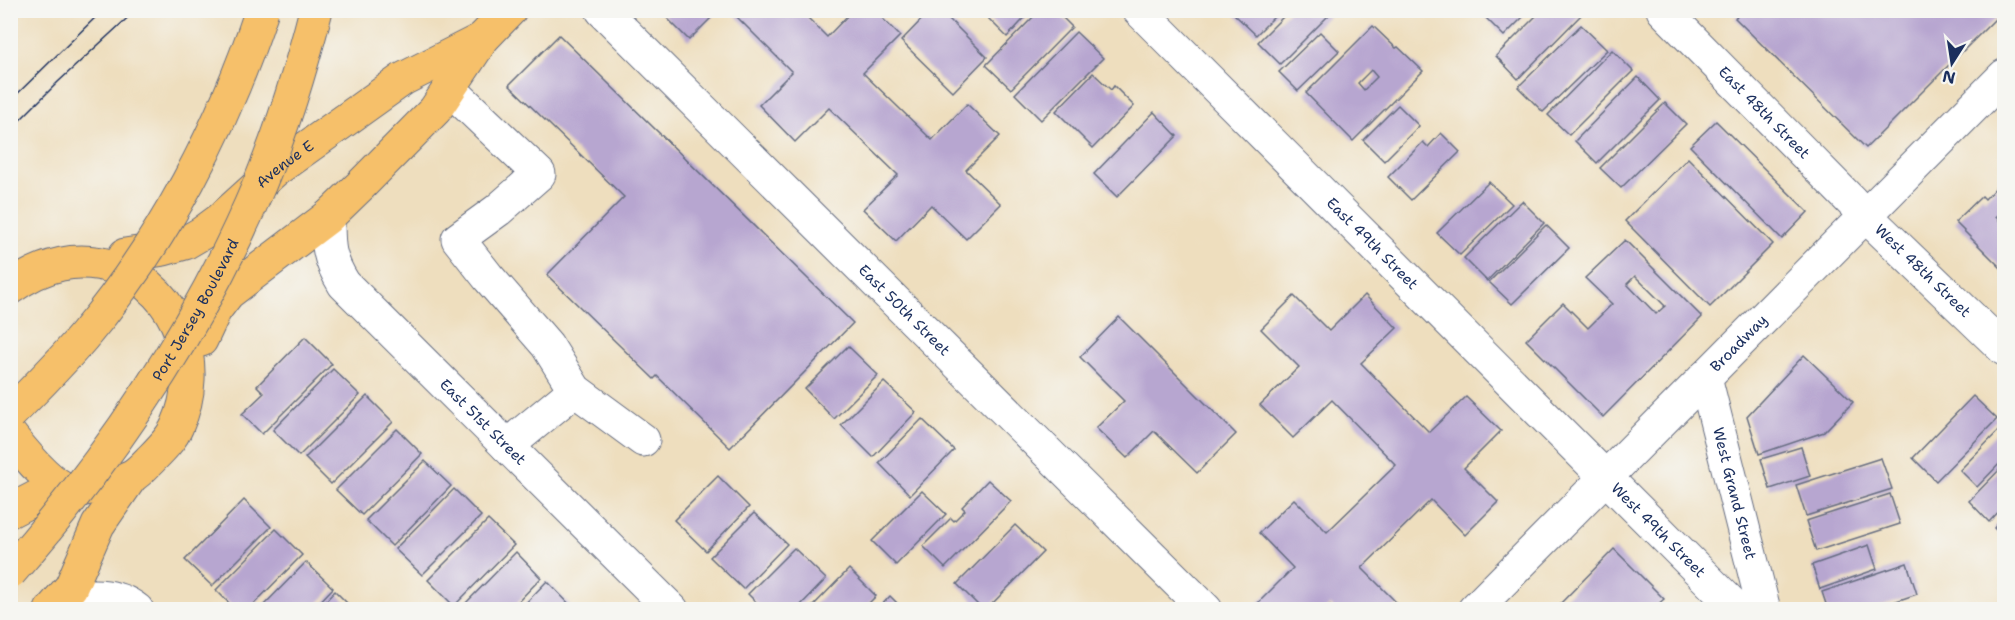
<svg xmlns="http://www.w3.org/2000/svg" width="2015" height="620" font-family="'Shantell Sans',sans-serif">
<rect width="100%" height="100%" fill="#f6f6f2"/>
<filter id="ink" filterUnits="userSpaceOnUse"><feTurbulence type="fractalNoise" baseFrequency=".0167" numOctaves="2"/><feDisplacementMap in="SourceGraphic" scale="12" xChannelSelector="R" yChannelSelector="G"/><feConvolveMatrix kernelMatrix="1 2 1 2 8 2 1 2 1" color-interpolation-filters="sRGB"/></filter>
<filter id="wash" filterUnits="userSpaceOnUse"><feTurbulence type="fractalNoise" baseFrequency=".008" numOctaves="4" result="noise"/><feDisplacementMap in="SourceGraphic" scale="24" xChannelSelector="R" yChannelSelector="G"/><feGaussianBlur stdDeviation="1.35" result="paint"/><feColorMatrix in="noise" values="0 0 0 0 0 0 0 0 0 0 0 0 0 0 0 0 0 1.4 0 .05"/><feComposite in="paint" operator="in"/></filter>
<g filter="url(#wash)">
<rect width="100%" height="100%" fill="#eedebe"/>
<g id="blocks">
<g fill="#b7a6d0" fill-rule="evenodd">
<polygon points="659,10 719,10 689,40"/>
<polygon points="730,10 800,10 827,37 853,10 874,10 900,36 863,73 932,140 967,104 1000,136 966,170 1001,204 966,239 931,205 896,241 863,209 898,175 829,108 795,142 759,105 792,72"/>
<polygon points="931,10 940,10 987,57 953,92 901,41"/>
<polygon points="984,10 1032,10 1007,37 982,12"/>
<polygon points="1040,10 1055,10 1072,27 1011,89 986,65"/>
<polygon points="1240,10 1281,10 1256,35 1235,15"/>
<polygon points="1290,10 1324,10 1329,15 1280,64 1258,42"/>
<polygon points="1489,10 1530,10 1504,36 1484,16"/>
<polygon points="1542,10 1586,10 1518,79 1496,56"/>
<polygon points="1742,10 2004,10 1866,148 1735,18"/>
<polygon points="1581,25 1607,50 1543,112 1518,87"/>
<path d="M1373,26L1396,48L1398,47L1423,71L1353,141L1306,93ZM1371,70L1377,77L1364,90L1358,83Z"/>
<polygon points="1076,32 1103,58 1041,120 1015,94"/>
<polygon points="1320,32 1339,51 1298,91 1279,72"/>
<polygon points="559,35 853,323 730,448 657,376 654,379 547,275 624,197 509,85"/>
<polygon points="1612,50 1633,71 1569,135 1548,115"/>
<polygon points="1093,73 1111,90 1114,86 1134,106 1093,148 1056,111"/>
<polygon points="1638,77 1660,100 1597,163 1575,141"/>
<polygon points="1665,103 1686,124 1621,188 1600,168"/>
<polygon points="1398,105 1419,126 1384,161 1363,140"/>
<polygon points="1154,112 1177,136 1117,197 1094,174"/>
<polygon points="1716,121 1808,212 1782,239 1690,146"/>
<polygon points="1441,133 1460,152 1411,200 1388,177 1423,142 1428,147"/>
<polygon points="1688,158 1773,244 1710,307 1625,221"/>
<polygon points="2004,179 2004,209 1996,217 2004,226 2004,271 1955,222 1982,196 1985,199"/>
<polygon points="1489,182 1512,204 1460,255 1437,233"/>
<polygon points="1522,201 1544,223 1487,281 1464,258"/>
<polygon points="1546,225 1569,248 1512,304 1489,282"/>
<path d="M1625,240L1702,317L1603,417L1526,340L1563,303L1588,328L1612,304L1585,278ZM1635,276L1665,306L1656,314L1627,284Z"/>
<polygon points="1365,295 1397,328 1361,363 1429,432 1466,397 1501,431 1464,468 1498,502 1465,535 1431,500 1362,568 1398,604 1393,610 1334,610 1330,605 1325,610 1264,610 1258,603 1293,568 1259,533 1294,499 1327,532 1396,465 1332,400 1293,438 1260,405 1299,367 1261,329 1294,296 1329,331"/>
<polygon points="1119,317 1236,434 1197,473 1154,431 1127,458 1096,428 1124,401 1080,357"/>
<polygon points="305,337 332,364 262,434 242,414 264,393 257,386"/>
<polygon points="848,346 878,375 834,419 805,389"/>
<polygon points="1804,355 1853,402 1824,432 1759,454 1747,416"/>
<polygon points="333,369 360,395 299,456 273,430"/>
<polygon points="884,382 916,412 873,457 841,425"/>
<polygon points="367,396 393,422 331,484 305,458"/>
<polygon points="1973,396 1997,419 1936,481 1913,458"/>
<polygon points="922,419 954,450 910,495 879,463"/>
<polygon points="2004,425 2004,459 1977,487 1960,470"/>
<polygon points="397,429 422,454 362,515 336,490"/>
<polygon points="1801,447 1810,476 1770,489 1761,459"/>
<polygon points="1881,458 1892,489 1806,516 1796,485"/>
<polygon points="425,461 451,486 392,546 366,520"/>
<polygon points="2004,465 2004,506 1989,522 1969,501"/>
<polygon points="718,476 749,507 706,551 674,520"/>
<polygon points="988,480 1011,501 945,568 923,546 951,518 954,521 965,510 962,507"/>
<polygon points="454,489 481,516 422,575 395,549"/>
<polygon points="922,491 946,514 896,565 872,541"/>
<polygon points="1890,494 1900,524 1816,551 1806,521"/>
<polygon points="244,500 271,527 212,586 185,560"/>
<polygon points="754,513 787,544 743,589 710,557"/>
<polygon points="2004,517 2004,538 1994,528"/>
<polygon points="488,520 514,545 454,606 428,580"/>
<polygon points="1015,525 1043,552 986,610 983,610 957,584"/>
<polygon points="276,529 302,555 248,610 236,610 216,590"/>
<polygon points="1869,545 1877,569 1820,589 1812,565"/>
<polygon points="794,548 826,579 796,610 764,610 748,594"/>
<polygon points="1614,549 1664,599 1656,606 1659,610 1554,610"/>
<polygon points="516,552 541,578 510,610 459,610"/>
<polygon points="306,562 333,588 312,610 259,610"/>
<polygon points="1907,563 1917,594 1870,610 1828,610 1822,592"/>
<polygon points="849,569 876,596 862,610 809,610"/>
<polygon points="547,581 575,610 519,610"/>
<polygon points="335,591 354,610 317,610"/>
<polygon points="890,596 904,610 877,610"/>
</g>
</g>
</g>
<g filter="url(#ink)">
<use href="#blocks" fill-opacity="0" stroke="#656c80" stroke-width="1.5"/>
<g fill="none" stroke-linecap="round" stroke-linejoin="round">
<g stroke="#656c80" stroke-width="35">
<g id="minor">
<path id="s1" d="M602,10L1206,610"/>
<path id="s2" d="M1139,10L1738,610"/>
<path id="s3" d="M1663,10L1866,216L2004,349"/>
<polyline points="450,89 539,174 498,210 458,239 488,277 547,345 575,390 643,440"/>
<path id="s4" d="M328,217C328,247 328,258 344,284L672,610"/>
<path id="s5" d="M1705,377L1764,610"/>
<polyline points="507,446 575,390"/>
<path d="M61,599C88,595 114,592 137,610"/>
<path id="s6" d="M1474,610L2004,76"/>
</g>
</g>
<g stroke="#656c80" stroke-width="35">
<g id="major">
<path id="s7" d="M125,255L164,249L185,243L202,233L221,219L274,171L403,79L482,39"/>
<path d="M10,288C44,264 77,255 117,268C181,291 204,367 177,426C172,438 161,449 152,458C146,464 139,472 132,476C124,480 114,482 106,484C98,486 77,492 70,490C49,485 23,451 10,435"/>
<polyline points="201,340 215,310 228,293 328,217 360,186 435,110 483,38 510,10"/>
<polyline points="51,610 71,587 98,525 131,477"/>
</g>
</g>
<g stroke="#656c80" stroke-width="35">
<polyline id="highway" points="10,511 37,497 71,490"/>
</g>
<use href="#minor" stroke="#fff" stroke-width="33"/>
<use href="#major" stroke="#f6c06b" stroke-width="33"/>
<use href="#highway" stroke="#f6c06b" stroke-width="33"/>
<g stroke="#1b2f5e" stroke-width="1.5">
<polyline points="10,101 103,10"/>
<polyline points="10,130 58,82 136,10"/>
</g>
<g stroke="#656c80" stroke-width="35" stroke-linecap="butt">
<g id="highway-bridge">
<path d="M10,414C35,389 60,364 83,337C163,242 223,128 262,10"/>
<path id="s8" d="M10,572C112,456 200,326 260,183C283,127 301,69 316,10"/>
</g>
</g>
<use href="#highway-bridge" stroke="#f6c06b" stroke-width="33"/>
</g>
</g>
<g text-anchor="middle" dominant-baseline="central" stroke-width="5" stroke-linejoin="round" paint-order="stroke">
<g font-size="15" fill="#1b2f5e" stroke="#f6f6f2">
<text stroke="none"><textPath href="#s3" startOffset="144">East 48th Street</textPath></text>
<text stroke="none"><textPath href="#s7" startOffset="189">Avenue E</textPath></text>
<text stroke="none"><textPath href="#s2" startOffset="330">East 49th Street</textPath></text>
<text stroke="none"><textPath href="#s3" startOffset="368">West 48th Street</textPath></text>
<text stroke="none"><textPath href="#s8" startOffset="322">Port Jersey Boulevard</textPath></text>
<text stroke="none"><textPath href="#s1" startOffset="426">East 50th Street</textPath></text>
<text stroke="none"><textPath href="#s6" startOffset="376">Broadway</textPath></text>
<text stroke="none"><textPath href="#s4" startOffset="266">East 51st Street</textPath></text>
<text stroke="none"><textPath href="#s5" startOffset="120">West Grand Street</textPath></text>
<text stroke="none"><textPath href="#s2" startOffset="735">West 49th Street</textPath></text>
</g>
</g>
<rect width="2015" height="620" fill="none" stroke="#f6f6f2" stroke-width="36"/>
<g transform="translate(1952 63) rotate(192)" stroke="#f6f6f2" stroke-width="4.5" paint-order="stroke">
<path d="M0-4.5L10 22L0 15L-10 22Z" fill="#1b2f5e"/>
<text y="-9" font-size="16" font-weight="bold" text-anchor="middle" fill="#1b2f5e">N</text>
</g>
</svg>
